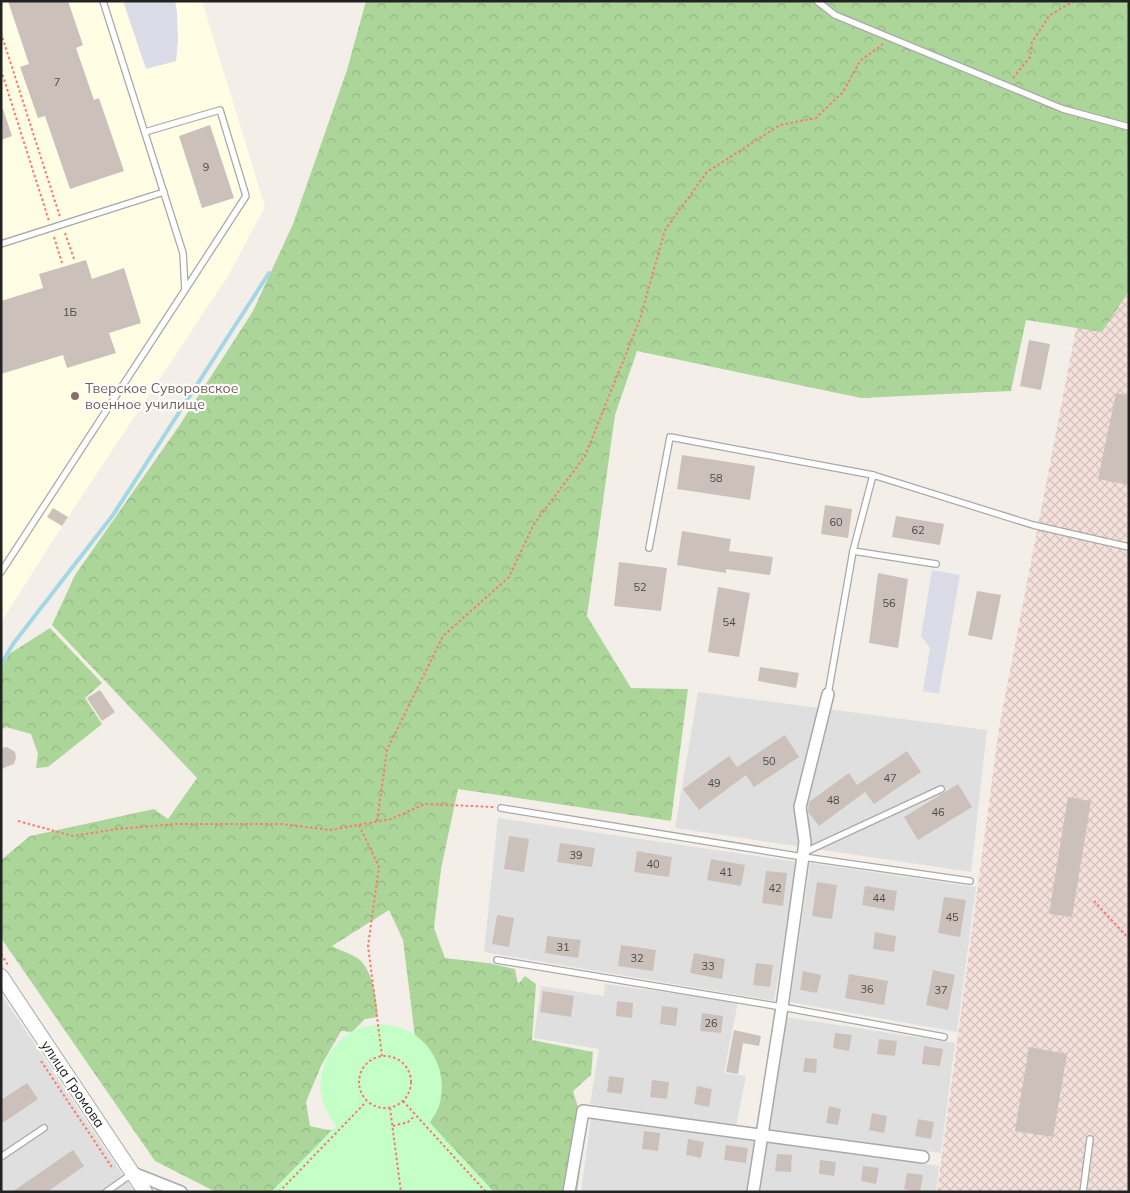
<svg xmlns="http://www.w3.org/2000/svg" width="1130" height="1193" font-family="Mulish,sans-serif">
<defs>
<pattern id="military-cross-hatch" width="8" height="8" patternUnits="userSpaceOnUse" patternTransform="scale(1.25)"><rect width="8" height="8" fill="#f5e1db"/><path d="M0 0l8 8M0 8l8-8" fill="none" stroke="#d2c1bc"/></pattern>
<pattern id="forest-crowns" width="20" height="18" patternUnits="userSpaceOnUse" patternTransform="scale(1.25)"><rect width="20" height="18" fill="#acd699"/><path d="M2 6a3 3 0 1 1 6 0M12 15a3 3 0 1 1 6 0" fill="none" stroke="#94b784"/></pattern>
</defs>
<rect width="100%" height="100%" fill="#f3efe8"/>
<g fill="#e0dfdf">
<polygon points="698,692 987,730 971,872 675,828"/>
<polygon points="498,818 798,862 774,1001 484,952"/>
<polygon points="810,863 976,887 957,1032 790,1002"/>
<polygon points="605,984 738,1002 724,1073 746,1076 736,1126 590,1104 599,1049 534,1038 541,986 604,996"/>
<polygon points="1,994 134,1192 1,1192"/>
<polygon points="786,1017 955,1043 941,1153 769,1131"/>
<polygon points="591,1117 757,1140 749,1192 581,1192"/>
<polygon points="767,1140 939,1166 936,1192 760,1192"/>
</g>
<polygon fill="#fffee5" points="1,1 202,1 265,207 228,276 68,517 1,622"/>
<polygon fill="url(#military-cross-hatch)" points="1129,251 1129,1192 937,1192 999,728 1085,282"/>
<g fill="url(#forest-crowns)" fill-rule="evenodd">
<path d="M366,1H1129V291L1102,332L1026,320L1011,391L861,398L637,351L615,415L587,616L631,688L688,689L671,821L458,789L441,869L434,928L445,958L488,963L515,969L518,984L525,976L536,984L532,1040L593,1052L591,1075L573,1091L585,1129L577,1192H216L155,1161L1,938V860L30,836L154,809L168,819L197,778L52,625L75,575L179,426L253,311L293,224L347,70ZM389,910L403,940L415,1037L355,1129L328,1130L310,1126L306,1102L321,1066L341,1031L352,1032L365,1019L378,1017C377,1001 373,973 361,961C354,954 340,951 332,946Z"/>
<polygon points="50,628 102,683 85,698 102,724 48,767 36,768 38,754 31,734 6,727 1,730 1,659"/>
</g>
<path fill="#c3ffc6" d="M383,1024C389,1026 396,1026 402,1028C433,1040 449,1075 439,1106C437,1112 432,1118 430,1123L494,1192H271L336,1126C329,1116 322,1106 321,1094C317,1066 336,1034 363,1027C370,1026 377,1025 383,1024Z"/>
<g fill="#dcdce9">
<polygon points="123,1 175,1 177,12 178,41 176,61 146,69"/>
<polygon points="932,570 960,575 939,694 923,691 930,648 921,636"/>
</g>
<g fill="none" stroke-linecap="round" stroke-linejoin="round">
<polyline stroke="#a4d7e4" stroke-width="4" points="1,665 13,644 113,515 269,273"/>
</g>
<g fill="#cbc1ba">
<polygon points="8,1 68,1 83,45 76,48 94,100 99,98 124,171 70,189 45,116 38,118 20,67 29,64"/>
<polygon points="1,109 3,109 12,136 1,140"/>
<polygon points="210,125 234,198 202,208 179,136"/>
<polygon points="86,260 92,279 124,268 141,323 109,333 116,353 67,368 63,355 1,374 1,301 43,288 39,274"/>
<polygon points="1029,340 1050,344 1041,390 1020,386"/>
<polygon points="1116,393 1129,395 1129,485 1098,479"/>
<polygon points="682,455 755,466 750,500 677,489"/>
<polygon points="825,505 852,509 848,538 821,534"/>
<polygon points="53,508 68,517 62,526 47,517"/>
<polygon points="896,516 944,524 940,545 892,537"/>
<polygon points="682,531 731,539 729,551 773,557 770,575 726,569 726,573 677,565"/>
<polygon points="619,562 667,568 661,611 614,606"/>
<polygon points="878,573 908,579 898,648 869,643"/>
<polygon points="718,587 750,593 739,657 708,652"/>
<polygon points="977,591 1001,595 992,640 968,635"/>
<polygon points="760,667 799,673 796,688 758,681"/>
<polygon points="100,690 115,712 102,721 87,698"/>
<polygon points="785,735 799,757 754,787 746,775 699,810 683,789 729,756 737,767"/>
<polygon points="7,747 15,752 16,758 14,764 1,769 1,748"/>
<polygon points="907,751 921,772 874,804 865,792 819,826 808,812 809,802 849,773 857,785"/>
<polygon points="958,784 972,807 918,840 904,817"/>
<polygon points="1068,797 1091,801 1072,917 1049,914"/>
<polygon points="509,836 529,839 524,872 504,869"/>
<polygon points="560,843 595,848 592,867 557,862"/>
<polygon points="637,851 672,857 669,877 634,872"/>
<polygon points="711,859 745,865 741,886 707,880"/>
<polygon points="766,871 787,873 783,906 762,903"/>
<polygon points="817,882 837,885 832,919 812,916"/>
<polygon points="865,886 897,891 894,911 862,905"/>
<polygon points="944,897 966,900 960,937 938,933"/>
<polygon points="497,915 514,918 509,947 492,944"/>
<polygon points="875,932 896,936 894,952 873,949"/>
<polygon points="547,936 581,940 578,958 545,953"/>
<polygon points="621,945 656,950 653,971 618,966"/>
<polygon points="694,953 725,959 722,979 690,973"/>
<polygon points="756,963 773,965 770,987 753,985"/>
<polygon points="933,970 955,975 948,1010 926,1005"/>
<polygon points="803,971 821,975 817,993 800,990"/>
<polygon points="849,974 888,981 884,1005 845,998"/>
<polygon points="543,991 574,996 571,1017 540,1012"/>
<polygon points="617,1001 633,1003 632,1018 616,1016"/>
<polygon points="662,1006 678,1008 676,1026 660,1024"/>
<polygon points="702,1013 723,1016 721,1033 700,1031"/>
<polygon points="734,1030 761,1036 759,1046 743,1043 738,1074 726,1072"/>
<polygon points="835,1033 852,1035 849,1051 833,1048"/>
<polygon points="879,1039 897,1041 895,1056 877,1054"/>
<polygon points="924,1046 943,1049 940,1066 922,1064"/>
<polygon points="1029,1047 1067,1054 1053,1137 1015,1131"/>
<polygon points="805,1058 817,1059 816,1073 803,1072"/>
<polygon points="609,1076 624,1078 622,1094 607,1092"/>
<polygon points="652,1080 669,1082 667,1099 650,1097"/>
<polygon points="27,1083 38,1099 1,1124 1,1100"/>
<polygon points="697,1086 712,1089 709,1107 694,1104"/>
<polygon points="829,1106 841,1109 838,1125 826,1123"/>
<polygon points="872,1113 887,1116 884,1133 869,1130"/>
<polygon points="918,1119 934,1122 931,1139 915,1136"/>
<polygon points="644,1131 660,1133 658,1151 642,1149"/>
<polygon points="688,1139 704,1142 701,1158 686,1155"/>
<polygon points="726,1145 748,1148 746,1163 724,1160"/>
<polygon points="73,1150 84,1166 47,1192 12,1192"/>
<polygon points="777,1154 792,1155 791,1172 775,1171"/>
<polygon points="820,1160 836,1162 834,1176 819,1174"/>
<polygon points="863,1166 879,1168 876,1184 861,1181"/>
<polygon points="907,1173 923,1175 920,1192 904,1189"/>
</g>
<g fill="none" stroke-linecap="round" stroke-linejoin="round">
<g stroke="#a9a9a9" stroke-width="8">
<g id="service">
<polyline points="817,1 835,15 1063,109 1129,127"/>
<polyline points="145,132 220,110 246,196 185,290"/>
<polyline points="1,244 164,192"/>
<polyline points="649,548 670,437 873,475"/>
<polyline points="853,551 873,475 1033,525 1129,547"/>
<polyline points="1,572 185,290 183,253 103,1"/>
<polyline points="828,694 853,551 936,564"/>
<polyline points="501,808 803,857 970,881"/>
<polyline points="803,853 941,789"/>
<polyline points="497,960 782,1007 944,1037"/>
<polyline points="1,1157 44,1128"/>
<polyline points="106,1192 133,1173"/>
<polyline points="1083,1192 1090,1139"/>
</g>
</g>
<g stroke="#a9a9a9" stroke-width="14">
<g id="minor">
<polyline points="133,1173 181,1192"/>
<polyline points="569,1192 583,1111 923,1157"/>
<polyline points="753,1192 782,1007 805,842 800,807 828,694"/>
</g>
</g>
<g stroke="#a9a9a9" stroke-width="16">
<polyline id="tertiary" points="1,976 145,1192"/>
</g>
<g stroke="#ff786d" stroke-width="2" stroke-dasharray="2.5 2.5" stroke-linecap="butt">
<polyline points="1,33 60,217"/>
<polyline points="1,70 49,221"/>
<polyline points="1013,78 1030,57 1032,42 1050,15 1074,1"/>
<polyline points="65,233 74,259"/>
<polyline points="54,237 62,263"/>
<polyline points="18,821 73,836 117,829 176,824 282,824 330,830 391,819 425,804 493,807"/>
<polyline points="377,821 387,750 443,636 509,577 534,524 585,456 640,319 665,230 707,172 780,125 816,118 843,92 860,61 883,44"/>
<polyline points="359,825 379,867 368,946 382,1056"/>
<polyline points="1094,901 1129,939"/>
<polyline points="1,954 8,965"/>
<circle cx="385" cy="1082" r="26"/>
<polyline points="41,1061 113,1169"/>
<polyline points="403,1101 486,1192"/>
<polyline points="390,1108 401,1192"/>
<polyline points="393,1126 408,1122 415,1116"/>
<polyline points="279,1192 366,1102"/>
</g>
<use href="#service" stroke="#fff" stroke-width="5.5"/>
<use href="#minor" stroke="#fff" stroke-width="11"/>
<use href="#tertiary" stroke="#fff" stroke-width="14"/>
</g>
<circle fill="#8d6e63" stroke="#fff" stroke-width="2" cx="75" cy="396" r="5"/>
<g text-anchor="middle" dominant-baseline="central" stroke-width="4.5" stroke-linejoin="round" paint-order="stroke">
<g font-size="11" fill="#4c4a48">
<text x="57" y="82">7</text>
<text x="206" y="167">9</text>
<text x="70" y="312">1Б</text>
<text x="716" y="478">58</text>
<text x="836" y="522">60</text>
<text x="918" y="530">62</text>
<text x="640" y="587">52</text>
<text x="889" y="603">56</text>
<text x="729" y="622">54</text>
<text x="769" y="761">50</text>
<text x="890" y="778">47</text>
<text x="714" y="783">49</text>
<text x="833" y="800">48</text>
<text x="938" y="812">46</text>
<text x="576" y="855">39</text>
<text x="653" y="864">40</text>
<text x="726" y="872">41</text>
<text x="775" y="888">42</text>
<text x="879" y="898">44</text>
<text x="952" y="917">45</text>
<text x="563" y="947">31</text>
<text x="637" y="958">32</text>
<text x="708" y="966">33</text>
<text x="867" y="989">36</text>
<text x="941" y="990">37</text>
<text x="711" y="1023">26</text>
</g>
<g font-size="14" fill="#785e54" stroke="#fff" text-anchor="start">
<text x="85" y="388">Тверское Суворовское<tspan x="85" dy="16">военное училище</tspan></text>
</g>
<g font-size="14" fill="#222" stroke="#fff">
<text transform="translate(73 1084) rotate(56)">улица Громова</text>
</g>
</g>
<rect width="1130" height="1193" fill="none" stroke="#222222" stroke-width="5"/>
</svg>
